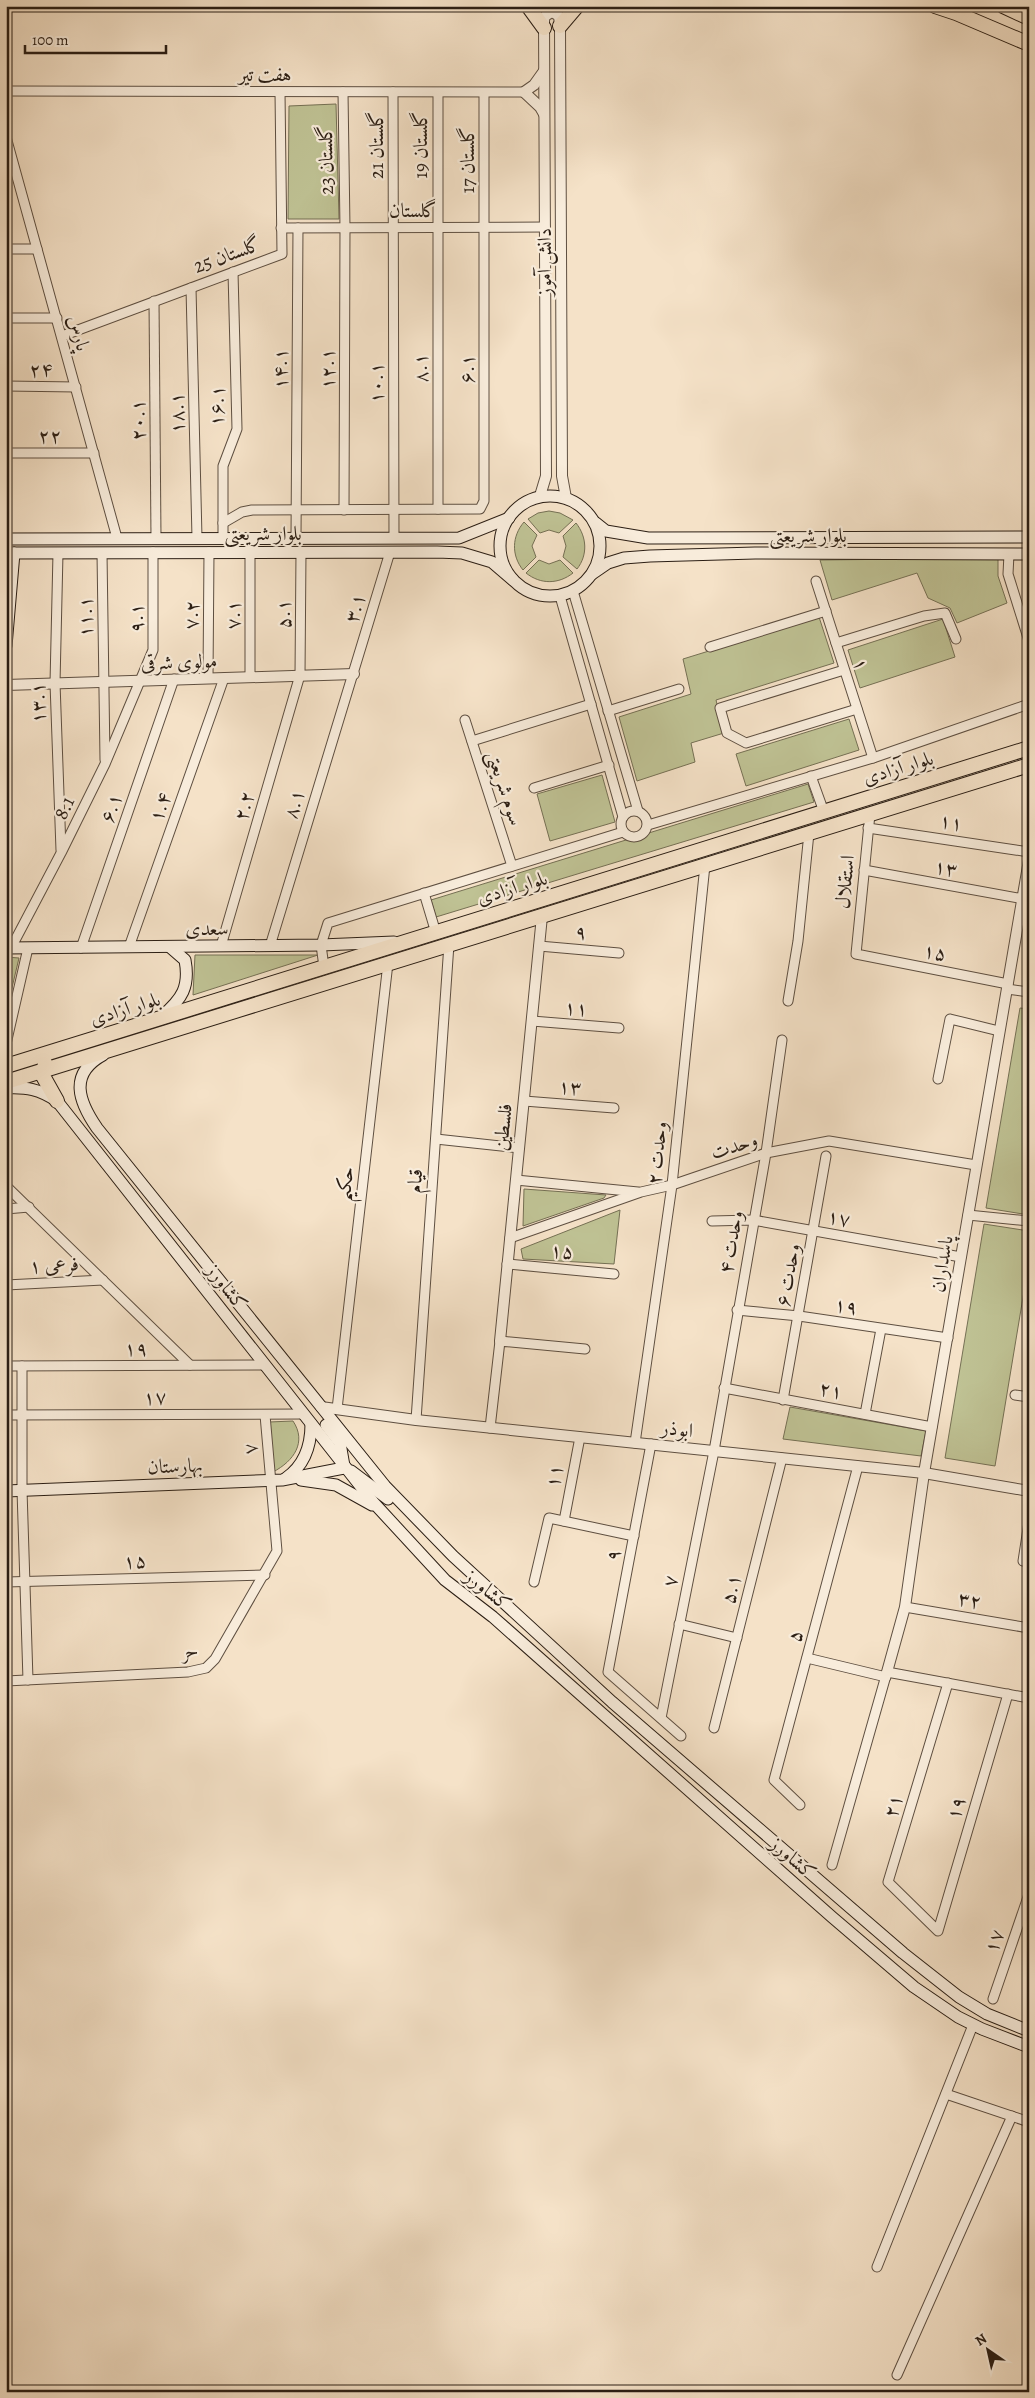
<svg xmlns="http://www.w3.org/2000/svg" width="1035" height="2398" font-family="Alegreya,Amiri,serif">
<rect width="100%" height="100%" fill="#f5e2c8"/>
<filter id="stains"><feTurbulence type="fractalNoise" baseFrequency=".004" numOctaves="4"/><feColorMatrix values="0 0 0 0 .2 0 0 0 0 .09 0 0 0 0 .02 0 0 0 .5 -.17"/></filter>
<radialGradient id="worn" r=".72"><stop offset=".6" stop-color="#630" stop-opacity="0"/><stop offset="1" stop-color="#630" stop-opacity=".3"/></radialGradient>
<g fill="#bfc294" stroke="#757054">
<polygon points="336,104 339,219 288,219 289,106"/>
<polygon points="549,511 560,513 573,520 559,533 549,530 540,533 528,519 538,513"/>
<path d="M524,522L537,535L532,546L536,557L523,570C511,555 512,536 524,522Z"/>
<path d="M576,523C587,537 588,555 577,569L563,557L566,546L563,536Z"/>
<polygon points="998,558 998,576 1007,603 957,623 950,608 928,598 917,573 832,600 820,560"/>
<path d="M539,560L549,564L560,560L573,573C559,584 541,585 526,573Z"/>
<polygon points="819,617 834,663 716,700 724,733 691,743 695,762 637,781 619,717 691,694 683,659"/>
<polygon points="943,619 955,657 860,688 848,650"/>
<polygon points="849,719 859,750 746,786 736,754"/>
<polygon points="602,775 615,822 550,841 537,794"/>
<polygon points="808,784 814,802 436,917 431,900"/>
<polygon points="195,955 318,955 193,995"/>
<polygon points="6,957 19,958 6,1013"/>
<polygon points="1020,1008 1029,1009 1029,1215 986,1208"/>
<polygon points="524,1189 606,1195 604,1198 523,1226"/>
<polygon points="620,1210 614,1264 523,1259 521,1249"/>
<polygon points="984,1224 1029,1231 1029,1261 995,1466 945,1458"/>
<polygon points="790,1407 926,1431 921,1456 783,1439"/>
<path d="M293,1421C307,1442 294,1461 273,1472L269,1422Z"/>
</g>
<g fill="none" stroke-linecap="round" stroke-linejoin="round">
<g stroke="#5e4f41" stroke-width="11">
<g id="minor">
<polyline points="6,91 524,92"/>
<polyline points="343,92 345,228 344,510"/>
<polyline points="393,92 394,538"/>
<polyline points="438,93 438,509"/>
<polyline points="6,137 117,538"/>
<polyline points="281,228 545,227"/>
<polyline points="6,249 37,249"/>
<polyline points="191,288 197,538"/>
<polyline points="154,301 156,538"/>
<polyline points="6,318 57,318"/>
<polyline points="62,336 282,254 280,92"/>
<polyline points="6,386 76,387"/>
<polyline points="6,453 94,453"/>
<polyline points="223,523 242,512 252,510 480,509 484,501 484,93"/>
<polyline points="223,538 223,466 237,429 233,272"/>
<polyline points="296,538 298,228"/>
<polyline points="58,553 55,683 61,850"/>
<polyline points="102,553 105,760"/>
<polyline points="1009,554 1008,574 1029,641"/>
<polyline points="816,581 873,758"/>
<polyline points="573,591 638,811"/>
<polyline points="560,596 623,817"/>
<polyline points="836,643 924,616 945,613 956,639"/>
<polyline points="710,647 826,611"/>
<polyline points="844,670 720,708 727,733 746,743 857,709"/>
<polyline points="250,677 250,552"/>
<polyline points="208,678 209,552"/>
<polyline points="608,711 679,689"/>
<polyline points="465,720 512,866"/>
<polyline points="472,741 591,704"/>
<polyline points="811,776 824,812"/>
<polyline points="534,788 609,765"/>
<circle cx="634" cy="824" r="13"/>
<polyline points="870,814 856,954 1008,984"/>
<polyline points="648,825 873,758 1029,704"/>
<polyline points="868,828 1029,852"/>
<polyline points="864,870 1029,900"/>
<polyline points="424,893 436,933"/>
<polyline points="221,946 300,675 301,552"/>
<polyline points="270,946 390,552"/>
<polyline points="539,946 619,953"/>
<polyline points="129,947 224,678"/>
<polyline points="11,948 61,853 105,764 153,650 153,552"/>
<polyline points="81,948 174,679"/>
<polyline points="324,967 321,945 328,923 623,832"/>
<polyline points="1007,989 1029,992"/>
<polyline points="788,1001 798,941 809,833"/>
<polyline points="532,1021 619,1028"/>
<polyline points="6,1044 28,948"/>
<polyline points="938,1079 950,1019 999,1031"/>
<polyline points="524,1101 614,1108"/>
<polyline points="436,1139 519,1148"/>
<polyline points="516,1180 638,1192"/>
<polyline points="6,1186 190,1365"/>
<polyline points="6,1209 29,1207"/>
<polyline points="968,1215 1029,1221"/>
<polyline points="712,1221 753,1220 961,1257"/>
<polyline points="510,1238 641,1192 672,1185 766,1153 829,1141 976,1165"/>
<polyline points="507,1264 614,1274"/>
<polyline points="6,1285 103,1280"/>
<polyline points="737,1310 799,1316 948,1338"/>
<polyline points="6,1366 265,1365"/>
<polyline points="22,1366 22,1490 28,1680"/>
<polyline points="724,1388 932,1427"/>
<polyline points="1015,1395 1029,1397"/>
<polyline points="783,1400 826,1156"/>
<polyline points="337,1409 388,963"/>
<polyline points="865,1414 881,1329"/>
<polyline points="6,1415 303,1414"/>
<polyline points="416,1420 449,944"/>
<polyline points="490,1428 500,1341 585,1349"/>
<polyline points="635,1443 672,1185 705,865"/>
<polyline points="651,1444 608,1672 681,1736"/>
<polyline points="564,1521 580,1437"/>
<polyline points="1029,1522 1023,1561 1029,1562"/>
<polyline points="6,1582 265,1575"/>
<polyline points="534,1582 549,1518 634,1536"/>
<polyline points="905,1607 1029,1628"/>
<polyline points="679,1624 737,1638"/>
<polyline points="807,1658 886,1677"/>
<polyline points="6,1681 188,1672 206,1668 215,1659 277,1551 265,1415"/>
<polyline points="948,1683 888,1882 938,1931 1008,1694"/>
<polyline points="661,1718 714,1451 766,1153 782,1040"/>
<polyline points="714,1728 782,1458"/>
<polyline points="800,1805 774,1780 858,1466"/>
<polyline points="832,1865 887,1672 1029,1698"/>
<polyline points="993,1999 1029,1894"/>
<polyline points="946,2094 1029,2122"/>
<polyline points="877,2267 973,2025"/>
<polyline points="897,2375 1012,2116"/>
</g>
</g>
<g stroke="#5e4f41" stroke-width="12">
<g id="tertiary">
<polyline points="544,114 540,107 524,92 534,85 544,71"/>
<polyline points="540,496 546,476 544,20 545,16 552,12 559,16 560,26 562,476 566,498"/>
<polyline points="6,685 354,674"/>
<polyline points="500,1341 542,916"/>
<polyline points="321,1407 416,1420 924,1473 1029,1491"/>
<polyline points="887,1672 905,1607 924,1473 1029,860"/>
</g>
</g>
<g stroke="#2b1e14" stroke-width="13">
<g id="secondary">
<circle cx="550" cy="546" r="50"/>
<polyline points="596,523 606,531 648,538 1029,537"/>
<polyline points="6,539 459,538 509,518"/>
<polyline points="6,553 437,552 462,553 492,562 513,580"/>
<polyline points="592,574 608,563 624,558 650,556 755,553 1029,554"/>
<polyline points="6,646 14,553"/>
<polyline points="6,948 321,945 394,942"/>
<path d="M162,1016C182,999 190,987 185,960L170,947"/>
<path d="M103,1055C68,1074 79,1102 97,1128L385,1486L453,1556L612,1702L903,1953L959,1997L987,2014L1029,2031"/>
<path d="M6,1088C27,1087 39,1089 57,1101L373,1502L445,1580L493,1617L832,1917L914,1987L958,2017L982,2029L1029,2047"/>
<polyline points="326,1425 340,1443 344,1466"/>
<polyline points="351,1471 388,1499"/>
<path d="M286,1478C305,1465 311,1446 311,1424"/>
<polyline points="301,1480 336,1485 372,1505"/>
<polyline points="6,1491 282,1480 344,1468"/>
</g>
</g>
<g stroke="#2b1e14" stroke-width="16">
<g id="primary">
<polyline points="528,6 544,28"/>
<polyline points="935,6 956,13 1029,44"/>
<polyline points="1003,6 1029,18"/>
<polyline points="560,26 577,6"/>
<polyline points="45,1063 43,1076 57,1101"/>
<polyline points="6,1066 1029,748"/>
<polyline points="6,1082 1029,765"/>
</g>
</g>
<use href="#minor" stroke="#f8ecdb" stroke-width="9"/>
<use href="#tertiary" stroke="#f8ecdb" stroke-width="10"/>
<use href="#secondary" stroke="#f8ecdb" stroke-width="11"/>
<use href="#primary" stroke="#f5e2c8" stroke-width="14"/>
</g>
<g text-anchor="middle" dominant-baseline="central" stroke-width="4.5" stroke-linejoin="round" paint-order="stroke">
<g font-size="20" fill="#2b1e14" stroke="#f8ecdb">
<text x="265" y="74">هفت تیر</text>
<text transform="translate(376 145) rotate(-90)">گلستان 21</text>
<text transform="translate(420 145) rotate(-90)">گلستان 19</text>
<text transform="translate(326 160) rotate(-91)">گلستان 23</text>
<text transform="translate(467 160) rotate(-90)">گلستان 17</text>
<text x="413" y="210">گلستان</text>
<text transform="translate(227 255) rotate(-20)">گلستان 25</text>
<text transform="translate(544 262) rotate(-90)">دانش آموز</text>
<text transform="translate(79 333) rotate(75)">پارس</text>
<text transform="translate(420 368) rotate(-90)">۸.۱</text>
<text x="41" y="369">۲۴</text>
<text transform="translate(280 369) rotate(-90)">۱۴.۱</text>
<text transform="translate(327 369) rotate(-90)">۱۲.۱</text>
<text transform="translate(467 369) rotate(-90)">۶.۱</text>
<text transform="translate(376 383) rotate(-90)">۱۰.۱</text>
<text transform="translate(217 406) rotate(-88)">۱۶.۱</text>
<text transform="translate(177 413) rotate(-91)">۱۸.۱</text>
<text transform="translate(138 420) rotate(-91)">۲۰.۱</text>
<text x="50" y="435">۲۲</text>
<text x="263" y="533">بلوار شریعتی</text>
<text x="808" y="535">بلوار شریعتی</text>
<text transform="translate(355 608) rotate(-73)">۳.۱</text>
<text transform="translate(283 614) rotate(-90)">۵.۱</text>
<text transform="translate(191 615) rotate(-90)">۷.۲</text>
<text transform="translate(233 615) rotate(-90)">۷.۱</text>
<text transform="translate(85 617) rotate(-90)">۱۱.۱</text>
<text transform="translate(136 618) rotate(-90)">۹.۱</text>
<text transform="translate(179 662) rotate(-2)">مولوی شرقی</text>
<text transform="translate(861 664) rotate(72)">۱</text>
<text transform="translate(38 703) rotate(-91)">۱۳.۱</text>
<text transform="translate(898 768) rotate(-17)">بلوار آزادی</text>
<text transform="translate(505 788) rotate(72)">سوم شریعتی</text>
<text transform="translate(294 804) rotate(-73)">۸.۱</text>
<text transform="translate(244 806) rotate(-74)">۲.۲</text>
<text transform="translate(160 807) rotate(-71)">۱.۴</text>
<text transform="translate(64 808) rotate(-64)">8.1</text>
<text transform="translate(111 808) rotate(-71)">۶.۱</text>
<text transform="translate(951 822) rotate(9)">۱۱</text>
<text transform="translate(946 868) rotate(10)">۱۳</text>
<text transform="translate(845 882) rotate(-84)">استقلال</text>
<text transform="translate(512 888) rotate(-17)">بلوار آزادی</text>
<text x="207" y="928">سعدی</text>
<text transform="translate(581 932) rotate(5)">۹</text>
<text transform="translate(935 952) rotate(11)">۱۵</text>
<text transform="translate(576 1008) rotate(5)">۱۱</text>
<text transform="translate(125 1009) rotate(-17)">بلوار آزادی</text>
<text transform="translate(570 1087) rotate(5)">۱۳</text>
<text transform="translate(503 1127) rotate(-84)">فلسطین</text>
<text transform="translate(734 1146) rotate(-18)">وحدت</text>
<text transform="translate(657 1153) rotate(-84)">وحدت ۲</text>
<text transform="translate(415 1181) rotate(-86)">قیام</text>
<text transform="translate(345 1184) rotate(-83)">حکیم</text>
<text transform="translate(839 1218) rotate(10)">۱۷</text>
<text transform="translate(731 1242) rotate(-80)">وحدت ۴</text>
<text transform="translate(562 1251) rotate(5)">۱۵</text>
<text transform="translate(942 1264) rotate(-81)">پاسداران</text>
<text transform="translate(54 1265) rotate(-3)">فرعی ۱</text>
<text transform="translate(788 1275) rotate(-80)">وحدت ۶</text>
<text transform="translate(227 1287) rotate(52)">کشاورز</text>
<text transform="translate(846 1306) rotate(9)">۱۹</text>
<text x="136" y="1348">۱۹</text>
<text transform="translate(831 1390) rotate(10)">۲۱</text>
<text x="155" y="1397">۱۷</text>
<text transform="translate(677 1429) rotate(6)">ابوذر</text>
<text transform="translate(250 1449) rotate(-95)">۷</text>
<text transform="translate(175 1466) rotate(-2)">بهارستان</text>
<text transform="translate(554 1476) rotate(-79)">۱۱</text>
<text transform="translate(613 1555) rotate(-80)">۹</text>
<text transform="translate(135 1561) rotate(-2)">۱۵</text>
<text transform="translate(670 1581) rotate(-79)">۷</text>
<text transform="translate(731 1589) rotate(-76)">۵.۱</text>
<text transform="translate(488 1590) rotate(39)">کشاورز</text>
<text transform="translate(970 1600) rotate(10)">۳۲</text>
<text transform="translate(795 1636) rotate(-75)">۵</text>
<text transform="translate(189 1651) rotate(-16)">حر</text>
<text transform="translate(893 1806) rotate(-73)">۲۱</text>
<text transform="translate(956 1808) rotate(-73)">۱۹</text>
<text transform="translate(793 1858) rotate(41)">کشاورز</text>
<text transform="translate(994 1941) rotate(-71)">۱۷</text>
</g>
</g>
<rect width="1035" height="2398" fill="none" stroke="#f5e2c8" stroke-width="25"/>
<rect x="8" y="8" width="1020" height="2383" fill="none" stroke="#2b1e14" stroke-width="2.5"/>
<rect x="12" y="12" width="1010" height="2373" fill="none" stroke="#2b1e14"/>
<g transform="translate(988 2350) rotate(326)" stroke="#f8ecdb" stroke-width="4" paint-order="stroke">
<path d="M0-4L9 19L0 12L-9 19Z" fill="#2b1e14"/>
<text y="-8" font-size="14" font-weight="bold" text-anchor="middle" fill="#2b1e14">N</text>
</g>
<path d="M25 45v8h141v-8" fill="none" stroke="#2b1e14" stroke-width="2.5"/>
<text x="32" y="45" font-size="15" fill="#2b1e14" stroke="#f8ecdb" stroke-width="4" paint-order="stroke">100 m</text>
<rect width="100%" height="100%" filter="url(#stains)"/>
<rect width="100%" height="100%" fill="url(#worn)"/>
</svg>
